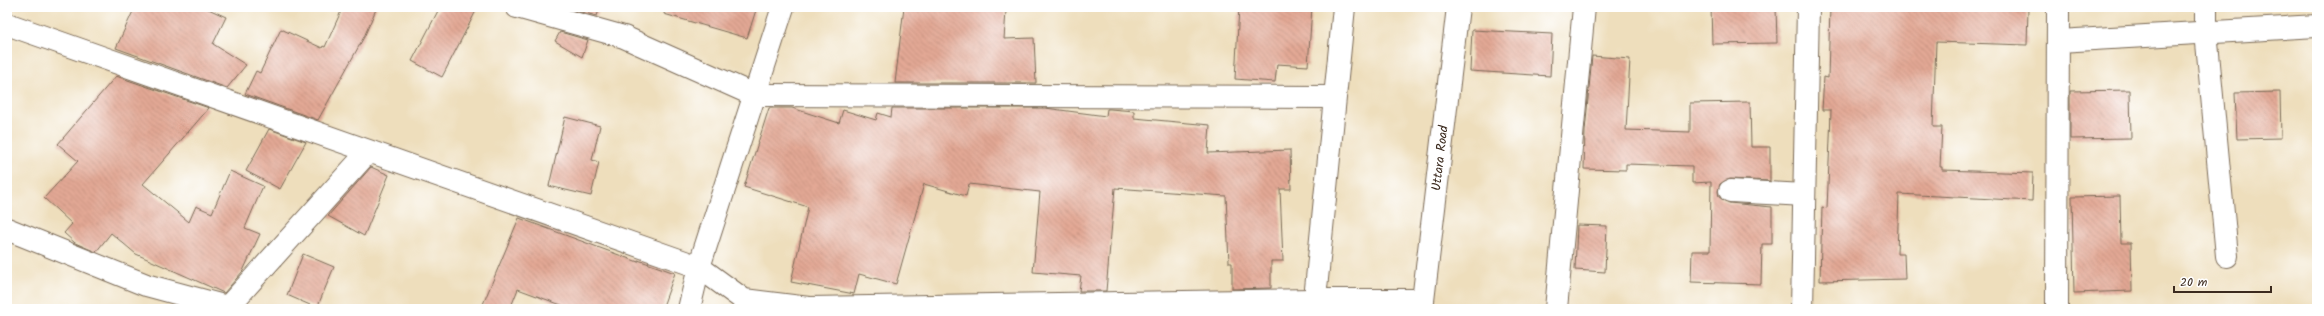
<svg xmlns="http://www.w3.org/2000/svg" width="2324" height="316" font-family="Kalam,sans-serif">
<defs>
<pattern id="building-back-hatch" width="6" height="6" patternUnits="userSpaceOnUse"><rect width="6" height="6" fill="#e3a894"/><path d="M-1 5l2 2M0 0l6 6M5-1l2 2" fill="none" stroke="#b98978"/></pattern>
</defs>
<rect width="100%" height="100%" fill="#fff"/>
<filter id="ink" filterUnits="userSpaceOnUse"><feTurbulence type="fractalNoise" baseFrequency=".025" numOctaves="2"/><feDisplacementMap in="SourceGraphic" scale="8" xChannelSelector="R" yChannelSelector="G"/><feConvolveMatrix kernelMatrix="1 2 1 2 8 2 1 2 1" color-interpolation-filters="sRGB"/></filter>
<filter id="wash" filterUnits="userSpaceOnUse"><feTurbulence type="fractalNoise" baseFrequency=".012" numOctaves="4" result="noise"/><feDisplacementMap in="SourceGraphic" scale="16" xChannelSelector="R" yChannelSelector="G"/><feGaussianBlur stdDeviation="0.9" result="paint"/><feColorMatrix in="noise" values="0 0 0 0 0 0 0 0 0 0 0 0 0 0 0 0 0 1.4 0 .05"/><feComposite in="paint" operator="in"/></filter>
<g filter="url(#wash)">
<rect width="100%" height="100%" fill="#eedebc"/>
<g id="blocks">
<g fill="url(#building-back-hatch)">
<polygon points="135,7 204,7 226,17 213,44 246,65 227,88 116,48"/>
<polygon points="343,7 377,7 364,37 318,120 245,94 256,71 260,73 281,29 322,48 323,46 325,47"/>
<polygon points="440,7 478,7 442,77 412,61"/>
<polygon points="574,7 600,7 597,16 573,10"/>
<polygon points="665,7 757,7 747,38 664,14"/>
<polygon points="904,7 959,7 1006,11 1004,39 1034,38 1036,83 895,83"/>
<polygon points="1239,7 1312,7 1308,66 1277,64 1275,82 1235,79"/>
<polygon points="1711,7 1776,7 1777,43 1712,44"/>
<polygon points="1830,7 2028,8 2027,45 1936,42 1933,127 1942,127 1940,167 1942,167 1942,170 2033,173 2032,201 1899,194 1897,254 1904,254 1905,279 1820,281 1822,207 1827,208 1830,139 1831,110 1822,110 1824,77 1828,78"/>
<polygon points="1472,30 1552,34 1550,76 1470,71"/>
<polygon points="560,32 588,40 582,57 555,41"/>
<polygon points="1592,56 1630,59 1626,130 1690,132 1690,103 1750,102 1751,147 1770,147 1770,181 1730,179 1720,184 1718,191 1719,197 1729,203 1772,207 1772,244 1762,244 1761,284 1691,282 1692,251 1710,251 1711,182 1692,183 1692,166 1626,164 1626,170 1584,169 1585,131"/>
<polygon points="116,76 209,108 143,184 189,222 196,206 212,213 230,171 263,186 245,228 260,234 243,271 224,293 136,254 111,233 96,252 75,243 64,233 72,224 44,198 78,161 58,144"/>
<polygon points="2130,90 2131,138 2070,139 2070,91"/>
<polygon points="2280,92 2281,138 2237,139 2235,93"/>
<polygon points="769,108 792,108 839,123 843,110 876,120 878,113 891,117 892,108 1045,108 1106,116 1107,109 1110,109 1134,111 1134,118 1210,125 1208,153 1290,150 1291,189 1280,189 1283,261 1271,261 1271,288 1232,289 1232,263 1229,263 1226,196 1115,188 1106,291 1079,291 1081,276 1033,272 1040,192 969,184 966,196 924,184 896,284 859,274 854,294 791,282 808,207 744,187"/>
<polygon points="565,117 600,126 592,160 599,162 591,196 549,186"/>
<polygon points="269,129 306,142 280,189 246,171"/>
<polygon points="371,167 389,175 364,236 328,216"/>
<polygon points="2120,196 2121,243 2131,243 2132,291 2074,293 2072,197"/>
<polygon points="519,218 638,262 638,260 675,273 662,309 572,309 518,289 510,309 481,309"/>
<polygon points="1577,225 1607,226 1605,272 1575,270"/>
<polygon points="303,254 334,267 317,308 287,295"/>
</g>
</g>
</g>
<g filter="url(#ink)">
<use href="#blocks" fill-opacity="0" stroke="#7a6955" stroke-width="1"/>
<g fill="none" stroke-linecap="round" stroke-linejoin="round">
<g stroke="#7a6955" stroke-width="24">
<g id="street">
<polyline points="517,7 624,37 754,95 1334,97"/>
<polyline points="2206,7 2206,32 2227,256"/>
<polyline points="7,24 699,267 744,300 809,308 1315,300 1423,300"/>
<polyline points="2059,41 2317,26"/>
<polyline points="1730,191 1804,195"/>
<polyline points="7,229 146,285 235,309"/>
<polyline points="226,309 367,153"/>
<polyline points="689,309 699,267 783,7"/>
<polyline points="1314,309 1344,7"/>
<path id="s1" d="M1422,309L1458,7"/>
<polyline points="1556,309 1584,7"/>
<polyline points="1802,309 1808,7"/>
<polyline points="2057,309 2058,7"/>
</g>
</g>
<use href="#street" stroke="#fff" stroke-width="22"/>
</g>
</g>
<g text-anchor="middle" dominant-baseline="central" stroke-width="3.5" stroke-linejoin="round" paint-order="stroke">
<g font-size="13" fill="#3b2a1e" stroke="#fff">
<text stroke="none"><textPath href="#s1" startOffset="152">Uttara Road</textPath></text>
</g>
</g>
<rect width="2324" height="316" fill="none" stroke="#fff" stroke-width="24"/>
<path d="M2174 286v6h97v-6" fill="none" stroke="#3b2a1e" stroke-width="2"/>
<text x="2180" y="286" font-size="12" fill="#3b2a1e" stroke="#ffffff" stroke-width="3" paint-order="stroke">20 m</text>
</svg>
